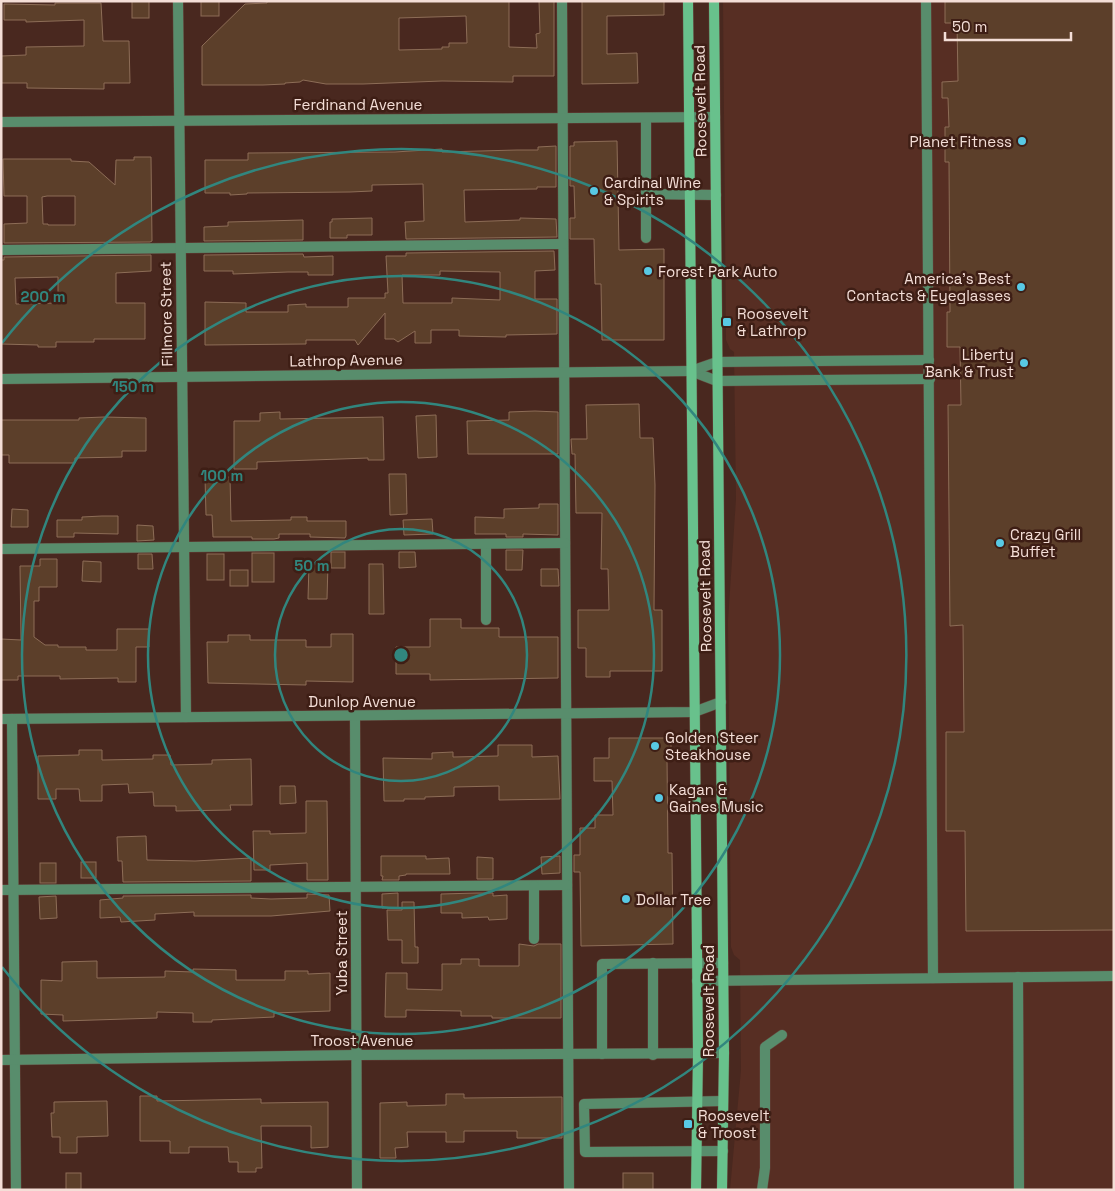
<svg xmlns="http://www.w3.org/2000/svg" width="1115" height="1191" font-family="'Space Grotesk',sans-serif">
<rect width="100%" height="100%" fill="#49281f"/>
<polygon fill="#572e23" points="723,1 1114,1 1114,1190 730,1190 741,1070 740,960 734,955 731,947 728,621 736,499 734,352 730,349 726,340"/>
<g fill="#5c3f2a" stroke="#8d6d57" fill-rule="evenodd">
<rect x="132" y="1" width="17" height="17"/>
<rect x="201" y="1" width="18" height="15"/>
<path d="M267,1H509V47L537,48L536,34L540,33L539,1H554V76H513V82L442,81L363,84H326L303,80L300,82L285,83V84L263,85H202V46L245,4L267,3ZM466,16L467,43H449V47H442V49L399,50V18Z"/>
<polygon points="582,1 664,1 664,15 607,16 607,54 637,53 638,83 582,84"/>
<polygon points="945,1 1114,1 1114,930 966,931 965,831 946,831 946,732 964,732 963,625 950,626 948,405 961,405 960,347 947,347 947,312 950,312 949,162 945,162 945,127 949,127 948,98 942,98 942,82 958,81 957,23 945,23"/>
<polygon points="55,3 101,3 103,41 129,41 130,83 104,83 104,89 27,88 27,83 1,83 1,56 26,55 26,47 84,46 84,20 26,22 26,20 4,20 4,4 55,5"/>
<polygon points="617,141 619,250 664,249 664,340 602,340 601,284 595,284 594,239 570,239 570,218 575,218 574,186 570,186 570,146 574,146 574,142"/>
<polygon points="556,146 556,187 537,187 537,189 464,190 465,222 520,220 520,218 556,219 557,237 406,239 405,222 424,221 423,184 372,185 372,191 350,192 247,193 247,194 230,195 230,193 205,193 205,160 248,160 248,153 395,152 442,149 442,152 517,150 538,150 538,147"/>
<path d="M134,157H151L152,241L150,242L4,243V224L27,223V196H4L3,159H71V161L89,162L115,185L116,160H134ZM47,196H75V225H48V224H43L42,197Z"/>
<polygon points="372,218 372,235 347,235 347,238 330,238 330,222 332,222 332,219"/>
<polygon points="303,220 303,240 204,241 204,227 228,226 228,222"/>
<path d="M554,251L555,270L535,271V299H557V334L506,335V337L459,336V330H431V343H415V331L398,342L394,339H385V313L358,345L355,340H306V344L205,345V302L246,303V312H288V305L306,304V307H348V298H385V293H388L386,256H406V253ZM440,271L500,272V300L452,298V303H403L402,275H440Z"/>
<polygon points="303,254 304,257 333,256 333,275 308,275 308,272 288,272 233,274 233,271 204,271 204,255"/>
<path d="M151,255V271L116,273V303H145V339H94V342H56V347H38V345L1,344V260H4V257ZM58,277V303L16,304L15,278Z"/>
<polygon points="639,404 640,438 653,438 655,485 654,610 662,610 662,671 610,671 610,677 586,677 586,648 578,648 578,610 609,610 608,569 601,569 602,513 576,513 575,454 572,454 571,439 587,439 586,405"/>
<polygon points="535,411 558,412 558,454 468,454 467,421 509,420 509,412"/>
<polygon points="280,412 280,419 383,417 384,460 368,460 368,458 257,462 257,469 234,469 234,421 260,421 260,413"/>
<polygon points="436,415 437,457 418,458 416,416"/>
<polygon points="104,417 146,418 146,451 122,451 122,457 75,458 75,463 9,463 9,455 1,455 1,420 79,420 79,418"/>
<polygon points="389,474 406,474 407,514 390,515"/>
<polygon points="205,477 230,477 231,521 291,520 291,517 307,517 307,521 346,521 346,536 345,538 310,537 310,534 279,534 279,538 274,539 252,539 252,537 213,537 212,515 206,515"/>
<polygon points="539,504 558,504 558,535 523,534 523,537 506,537 506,534 475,534 475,517 504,518 504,509 539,508"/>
<polygon points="12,509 28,510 28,527 11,527"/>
<polygon points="102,516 118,516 118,534 74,533 74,537 57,537 57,520 82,520 82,517"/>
<polygon points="432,519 433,534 404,535 403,520"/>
<polygon points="137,525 153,526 154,540 137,541"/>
<polygon points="506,550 523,550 522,570 506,570"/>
<rect x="331" y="552" width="14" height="16"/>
<polygon points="399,552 415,552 416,567 399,568"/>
<rect x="252" y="553" width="22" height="29"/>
<polygon points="138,554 152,554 153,569 138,569"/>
<rect x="207" y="554" width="17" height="26"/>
<polygon points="40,559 57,559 57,587 39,587 39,601 34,601 34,637 45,645 58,645 58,647 86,647 86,650 117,650 117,629 149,629 149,647 136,647 136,682 118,682 118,678 60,679 60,676 18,676 18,680 1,680 1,639 21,640 20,566 40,566"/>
<polygon points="83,561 101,562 101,582 82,581"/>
<polygon points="309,564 328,564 327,599 308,599"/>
<polygon points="369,564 383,564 384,614 369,614"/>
<polygon points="541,569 558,569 559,586 541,586"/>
<rect x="230" y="570" width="18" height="16"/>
<polygon points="430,619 461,619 461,628 499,628 499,637 558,637 558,678 430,680 430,674 396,674 396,647 430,647"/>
<polygon points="331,634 353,634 353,682 306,681 306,685 208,683 207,642 228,642 228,635 250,635 250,640 306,640 306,647 331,647"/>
<polygon points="609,738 671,738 671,757 667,757 668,853 672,853 673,944 581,946 580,872 574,872 574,855 580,855 580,828 595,828 595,815 613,815 612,781 594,781 594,758 609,758"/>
<polygon points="498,745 532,745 532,757 558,756 560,799 499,800 499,786 454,787 454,796 425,797 425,799 404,799 404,801 384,801 383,758 432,759 432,753 453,752 453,757 498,756"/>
<polygon points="79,750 102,750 102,760 153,759 153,755 170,755 171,765 212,764 212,760 251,759 252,805 230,805 231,810 176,811 176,806 154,806 153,792 129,793 128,784 102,785 102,801 80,801 79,789 56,789 56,799 38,799 38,756 79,755"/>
<polygon points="280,786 295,786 296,803 280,804"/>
<polygon points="306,801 327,801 328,880 307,880 307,863 270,865 270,870 254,870 253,831 270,831 270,834 306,833"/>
<polygon points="146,836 147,860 195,861 251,858 251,881 123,882 122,861 118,861 117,837"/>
<polygon points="381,856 426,856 426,859 449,858 450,874 406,874 406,875 399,876 399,880 382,880 383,876 381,876"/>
<polygon points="560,856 560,873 542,874 541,857"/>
<polygon points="477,857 493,858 493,879 477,879"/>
<rect x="81" y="862" width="15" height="16"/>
<rect x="40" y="863" width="16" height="20"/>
<polygon points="398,893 398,908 382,908 382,894"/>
<polygon points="477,893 493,893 493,896 507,895 507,919 489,920 488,917 462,918 462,913 441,913 441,894"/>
<polygon points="307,894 329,895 330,911 271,916 194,916 194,912 155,914 155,920 121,922 120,917 100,918 100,900 123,898 123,896 251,895 251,898 271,899 307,898"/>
<polygon points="56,896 57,918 40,919 39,897"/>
<polygon points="402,902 414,902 415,947 418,947 418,963 402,963 402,940 388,940 387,910 402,910"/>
<polygon points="519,944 534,946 538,944 561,944 561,1018 492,1018 492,1016 461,1016 461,1011 406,1010 406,1017 385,1017 386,973 407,973 407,989 442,990 442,964 461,964 461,959 479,959 479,966 519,966"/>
<polygon points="97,961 97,978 165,977 165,971 193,972 193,969 236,970 236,980 285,980 285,971 308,971 308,974 330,973 330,1011 274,1013 274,1017 212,1020 212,1022 193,1022 193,1013 157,1012 157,1018 63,1021 63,1015 41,1014 41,980 62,981 62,962"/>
<polygon points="446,1094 464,1094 464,1098 562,1097 562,1138 517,1138 517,1131 464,1131 464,1142 446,1142 446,1132 407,1132 408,1147 395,1148 396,1158 380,1158 380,1103 407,1102 407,1106 446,1105"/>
<polygon points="140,1096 157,1096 157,1101 261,1099 261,1103 328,1102 328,1147 311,1148 311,1126 261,1126 262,1168 256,1168 256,1172 238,1172 238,1162 229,1162 228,1147 189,1147 189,1153 170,1153 170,1141 140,1141"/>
<polygon points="107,1101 108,1136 77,1137 77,1153 60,1153 60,1137 52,1137 51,1113 54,1113 54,1102"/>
<rect x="66" y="1173" width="15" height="17"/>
<rect x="623" y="1173" width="30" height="17"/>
</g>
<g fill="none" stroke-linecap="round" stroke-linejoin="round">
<g stroke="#64453c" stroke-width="11">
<g id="service">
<polyline points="562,1 569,1190"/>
<polyline points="926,1 933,978"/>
<polyline points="646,118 646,194"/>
<polyline points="646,238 646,194 716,195"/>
<polyline points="1,250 563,244"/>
<polyline points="691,371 717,381 930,379"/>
<polyline points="691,371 717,362 929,360"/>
<polyline points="486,544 486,620"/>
<polyline points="1,549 565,543"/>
<polyline points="1,890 567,885"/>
<polyline points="534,939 534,886"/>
<polyline points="1018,977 1019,1190"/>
<polyline points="697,981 1114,976"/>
<polyline points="602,1054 602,964 723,963"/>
<polyline points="653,1055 653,963"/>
<polyline points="723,1151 585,1152 584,1104 723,1101"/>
<polyline points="762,1190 765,1168 765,1047 782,1035"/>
</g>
</g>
<g stroke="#64453c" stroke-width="11">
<g id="minor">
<polyline points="178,1 186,717"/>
<polyline points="1,122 715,117"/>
<polyline points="1,379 691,371"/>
<polyline points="355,716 357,1190"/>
<polyline points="1,719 694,712 721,702"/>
<polyline points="12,719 16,1190"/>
<polyline points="1,1060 357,1055 724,1053"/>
</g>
</g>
<g stroke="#64453c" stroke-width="11">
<g id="secondary">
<polyline points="688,1 698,1054 696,1190"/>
<polyline points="714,1 724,1053 722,1190"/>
</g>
</g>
<use href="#service" stroke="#588d6c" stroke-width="10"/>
<use href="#minor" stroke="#588d6c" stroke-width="10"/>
<use href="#secondary" stroke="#68c18c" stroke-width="10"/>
</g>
<g fill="none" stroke="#31867e" stroke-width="2.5">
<circle cx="401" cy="655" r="126"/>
<circle cx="401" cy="655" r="253"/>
<circle cx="401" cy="655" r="379"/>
<path d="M2 343A506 506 0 1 1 2 967"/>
</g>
<g fill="#58c9e4" stroke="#3e1e15" stroke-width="2">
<circle cx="1022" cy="141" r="5"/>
<circle cx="594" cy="191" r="5"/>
<circle cx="648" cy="271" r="5"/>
<circle cx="1021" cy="287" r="5"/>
<rect x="722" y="317" width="10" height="10" rx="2.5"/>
<circle cx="1024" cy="363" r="5"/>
<circle cx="1000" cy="543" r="5"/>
<circle cx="655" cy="746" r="5"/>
<circle cx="659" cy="798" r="5"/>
<circle cx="626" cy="899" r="5"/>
<rect x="683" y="1119" width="10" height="10" rx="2.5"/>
</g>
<g text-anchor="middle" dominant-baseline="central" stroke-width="5" stroke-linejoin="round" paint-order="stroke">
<g font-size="15" fill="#f4ded7" stroke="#3e1e15">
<text transform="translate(700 101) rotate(-91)">Roosevelt Road</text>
<text x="358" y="104">Ferdinand Avenue</text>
<text transform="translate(166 314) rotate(-91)">Fillmore Street</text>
<text transform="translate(346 360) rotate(-1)">Lathrop Avenue</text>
<text transform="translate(705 596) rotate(-91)">Roosevelt Road</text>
<text x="362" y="701">Dunlop Avenue</text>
<text transform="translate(341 953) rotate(-90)">Yuba Street</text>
<text transform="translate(708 1001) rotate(-90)">Roosevelt Road</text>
<text x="362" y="1040">Troost Avenue</text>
</g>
<g font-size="15" fill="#f4ded7" stroke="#3e1e15" text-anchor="start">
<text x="1012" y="141" text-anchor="end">Planet Fitness</text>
<text x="604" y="182">Cardinal Wine<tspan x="604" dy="17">&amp; Spirits</tspan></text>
<text x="658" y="271">Forest Park Auto</text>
<text x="1011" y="278" text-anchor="end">America's Best<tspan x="1011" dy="17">Contacts &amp; Eyeglasses</tspan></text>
<text x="737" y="313">Roosevelt<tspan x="737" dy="17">&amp; Lathrop</tspan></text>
<text x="1014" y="354" text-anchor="end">Liberty<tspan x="1014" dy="17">Bank &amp; Trust</tspan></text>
<text x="1010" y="534">Crazy Grill<tspan x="1010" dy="17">Buffet</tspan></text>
<text x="665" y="737">Golden Steer<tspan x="665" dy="17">Steakhouse</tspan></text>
<text x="669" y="789">Kagan &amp;<tspan x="669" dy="17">Gaines Music</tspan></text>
<text x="636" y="899">Dollar Tree</text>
<text x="698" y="1115">Roosevelt<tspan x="698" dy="17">&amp; Troost</tspan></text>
</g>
</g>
<circle cx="401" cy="655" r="8" fill="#31867e" stroke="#3e1e15" stroke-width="2.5"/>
<g font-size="15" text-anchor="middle" font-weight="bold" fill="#31867e" stroke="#3e1e15" stroke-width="5" stroke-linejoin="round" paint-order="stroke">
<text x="43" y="302">200 m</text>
<text x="133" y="392">150 m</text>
<text x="222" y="481">100 m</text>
<text x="312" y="571">50 m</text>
</g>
<rect width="1115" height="1191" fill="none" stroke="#f4ded7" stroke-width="5"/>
<path d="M945 32v8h126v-8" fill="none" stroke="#f4ded7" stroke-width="2.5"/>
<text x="952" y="32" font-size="15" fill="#f4ded7" stroke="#3e1e15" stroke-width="4" paint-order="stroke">50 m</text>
</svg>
